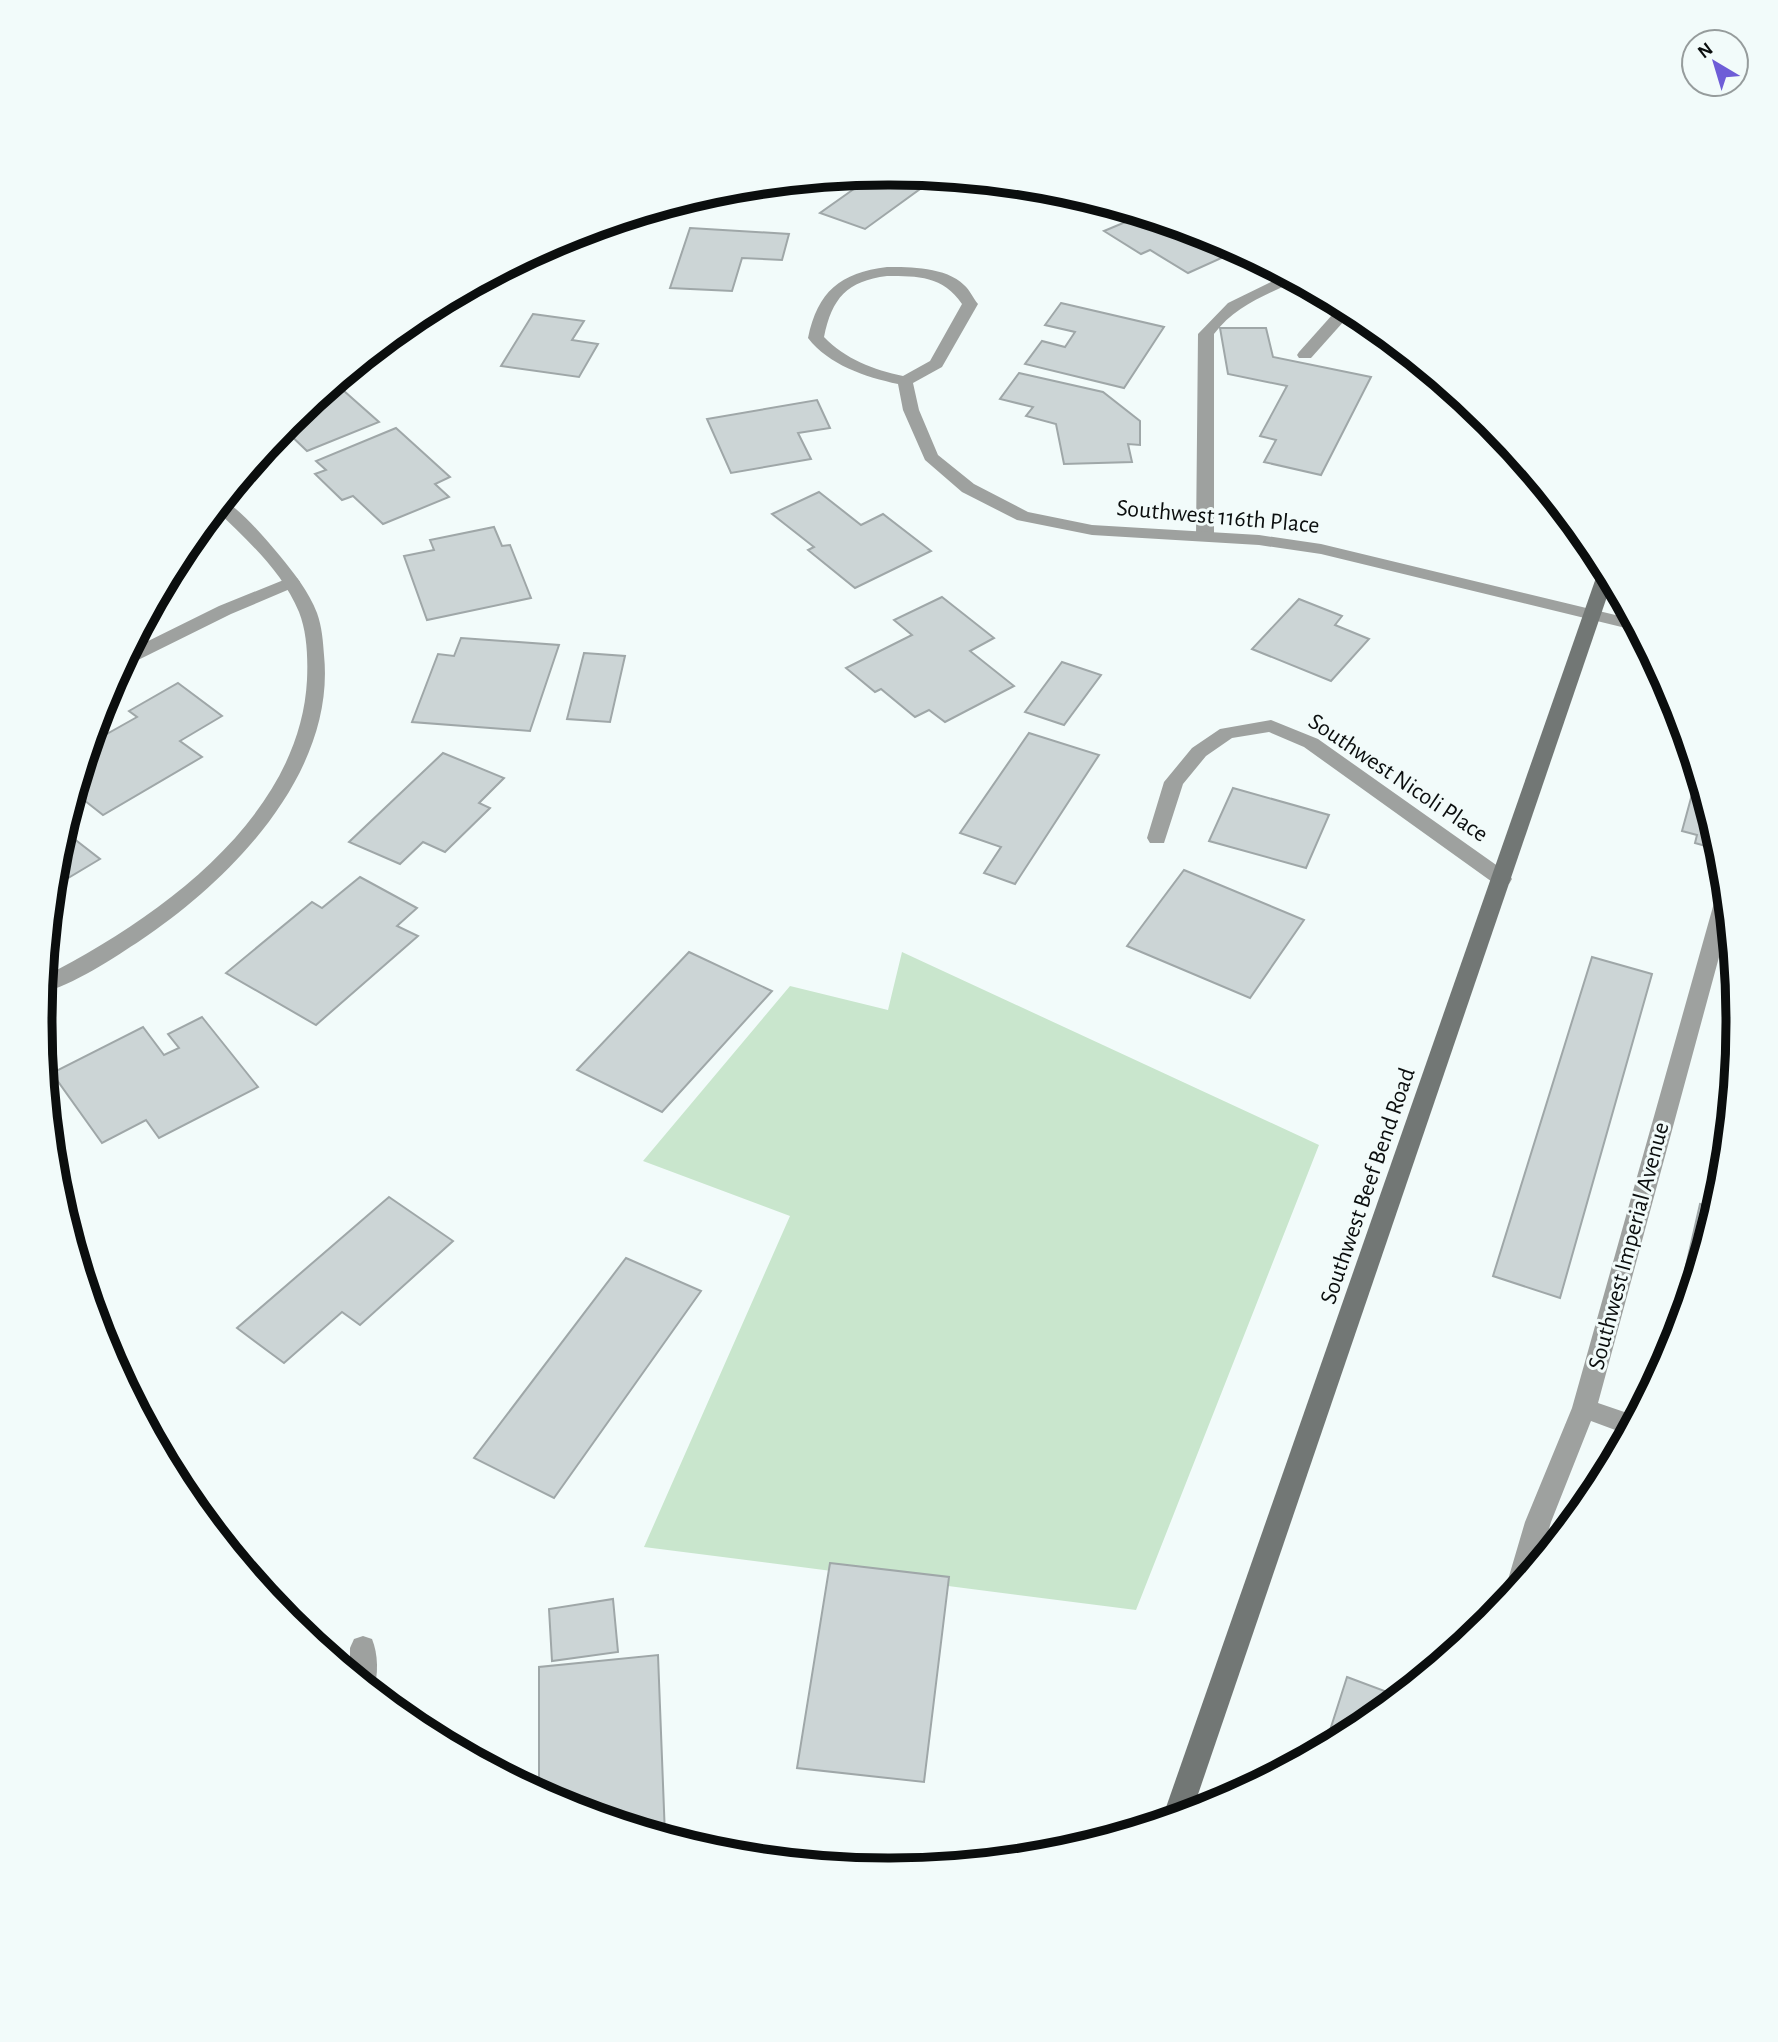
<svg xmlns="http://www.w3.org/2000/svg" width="1778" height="2042" font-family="'Alegreya Sans',sans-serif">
<rect width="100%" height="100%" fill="#f2fbfa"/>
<polygon fill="#c9e6cd" points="902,952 1319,1145 1136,1610 644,1547 790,1216 643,1161 790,986 888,1010"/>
<g fill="#ccd5d6" stroke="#9fa7a8" stroke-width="2">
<polygon points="875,174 920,189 865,229 820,213"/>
<polygon points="1008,185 1055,189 1101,203 1096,209 1069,202 1075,195 1060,191 1057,195"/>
<polygon points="1142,215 1166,225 1170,224 1214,237 1239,250 1188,273 1150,250 1141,254 1104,231"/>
<polygon points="690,228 789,234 782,260 742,258 732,291 670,288"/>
<polygon points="1061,303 1164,327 1124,388 1025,364 1042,341 1065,347 1075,332 1045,325"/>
<polygon points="533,314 584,321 572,340 598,344 579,377 501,366"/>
<polygon points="1220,328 1266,328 1273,357 1371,377 1321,475 1264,462 1276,440 1260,436 1287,386 1228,374"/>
<polygon points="1019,373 1103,392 1140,421 1140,445 1128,444 1132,462 1064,464 1056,424 1026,416 1033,407 1000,399"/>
<polygon points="335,383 379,422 307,451 283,428"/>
<polygon points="817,400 830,428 798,433 811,459 731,473 707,419"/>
<polygon points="396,428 450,477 435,484 449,497 383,524 353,496 342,500 315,474 326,470 316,461"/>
<polygon points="819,492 861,525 883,514 931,551 855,588 808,550 814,547 772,514"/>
<polygon points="494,527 502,546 510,545 531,598 427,620 404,556 434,550 430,540"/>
<polygon points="942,597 994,638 970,651 1014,686 945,722 929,710 915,717 881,689 875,692 846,668 912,635 894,620"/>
<polygon points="1299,599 1342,616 1335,625 1369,639 1331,681 1252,649"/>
<polygon points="461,638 559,645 530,731 412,722 438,654 454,656"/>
<polygon points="584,653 625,656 610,722 567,719"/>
<polygon points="1062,662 1101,675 1064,725 1025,712"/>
<polygon points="178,683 222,716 180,741 202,757 103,815 75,793 91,743 137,717 129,711"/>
<polygon points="1029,733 1099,755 1015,884 984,873 1001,847 960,833"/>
<polygon points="443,753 504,778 479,803 490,808 445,852 423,842 400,864 349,842"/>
<polygon points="1697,776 1720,850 1695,843 1697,835 1682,831"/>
<polygon points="1233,788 1329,815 1306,868 1209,841"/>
<polygon points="64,831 100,859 53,887 57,855"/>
<polygon points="1184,870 1304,920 1250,998 1127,946"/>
<polygon points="360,877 417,908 397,926 418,936 316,1025 226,973 312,902 322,908"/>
<polygon points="689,952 772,991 662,1112 577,1070"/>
<polygon points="1592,957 1652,974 1560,1298 1493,1276"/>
<polygon points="202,1017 258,1087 159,1138 146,1120 102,1143 52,1073 143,1027 164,1055 179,1048 168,1034"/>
<polygon points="389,1197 453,1241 360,1325 342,1312 284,1363 237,1328"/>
<polygon points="1700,1204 1715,1209 1673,1346 1664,1363"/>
<polygon points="626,1258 701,1291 554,1498 474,1458"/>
<polygon points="830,1563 949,1577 924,1782 797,1768"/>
<polygon points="613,1599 618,1652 552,1661 549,1609"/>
<polygon points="658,1655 665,1836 564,1805 539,1792 539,1667"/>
<polygon points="1347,1677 1398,1696 1360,1727 1325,1746"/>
</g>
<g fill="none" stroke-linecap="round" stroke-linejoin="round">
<g fill="#9ea19f" fill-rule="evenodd">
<path d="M1285,275L1296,281C1265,295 1235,306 1214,334V537L1211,541H1199L1196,537L1198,334L1228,303Z"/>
<polygon points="1341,305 1353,311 1311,358 1299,358 1297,355 1299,352"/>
<polygon points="291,577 297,578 300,582 297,586 231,614 130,664 121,665 130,650 219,606"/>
</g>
<g fill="#9ea19f" fill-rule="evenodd">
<path d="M887,267C910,267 946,267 964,285C970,290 973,298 978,304L942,367L913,383L919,410L938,455L974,484L1028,512L1092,525L1259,535L1321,544L1632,619L1638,631L1321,554L1259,545L1092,535L1017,520L962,492L925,460L903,410L898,384C865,377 829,365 808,338C818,291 840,273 887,267ZM887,276C918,276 943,276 962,304L930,361L903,376C874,370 845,359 824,337C832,298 847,281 887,276Z"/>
<path d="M224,500C244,513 264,537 280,556C294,573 309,592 317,613C322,627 323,641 324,655C336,773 231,880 141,940C117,956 70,987 43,992L45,976C157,919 300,818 307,680C308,658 307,632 299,612C282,571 247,540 216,510Z"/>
<polygon points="1271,720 1318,739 1509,874 1512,879 1509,884 1495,884 1304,747 1269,732 1232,738 1206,756 1183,784 1164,843 1150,843 1147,838 1164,782 1192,748 1220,729"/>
<polygon points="1725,896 1728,924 1598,1403 1636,1416 1626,1434 1591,1421 1551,1522 1540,1560 1513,1592 1507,1583 1525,1522 1572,1408 1714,903 1717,898"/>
<path d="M363,1636L372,1639C378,1653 379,1676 373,1690L350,1671V1648L354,1639Z"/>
</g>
<polygon fill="#727775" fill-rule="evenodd" points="1604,567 1612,582 1192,1812 1165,1820 1163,1816 1598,572"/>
</g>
<g text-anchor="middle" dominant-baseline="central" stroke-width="6" stroke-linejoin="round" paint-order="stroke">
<g font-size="24" fill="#0b0e0e" stroke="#f2fbfa">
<text transform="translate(1218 517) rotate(5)">Southwest 116th Place</text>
<text transform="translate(1398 778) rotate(34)">Southwest Nicoli Place</text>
<text transform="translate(1368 1186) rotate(-71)">Southwest Beef Bend Road</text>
<text transform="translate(1629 1246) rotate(-75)">Southwest Imperial Avenue</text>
</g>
</g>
<path d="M0 0H1778V2042H0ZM888 185H890A836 836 0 0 1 1726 1021V1022A836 836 0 0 1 890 1858H888A836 836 0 0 1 52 1022V1021A836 836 0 0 1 888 185Z" fill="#f2fbfa" fill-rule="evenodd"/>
<path fill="none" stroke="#0b0e0e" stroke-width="9" d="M888 185H890A836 836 0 0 1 1726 1021V1022A836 836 0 0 1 890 1858H888A836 836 0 0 1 52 1022V1021A836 836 0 0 1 888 185Z"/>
<g transform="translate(1715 63) rotate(322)"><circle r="33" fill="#f2fbfa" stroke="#969c9c" stroke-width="2"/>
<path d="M0-5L12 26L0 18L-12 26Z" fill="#6e5dd7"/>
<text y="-10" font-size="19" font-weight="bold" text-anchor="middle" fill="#0b0e0e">N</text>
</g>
</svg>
